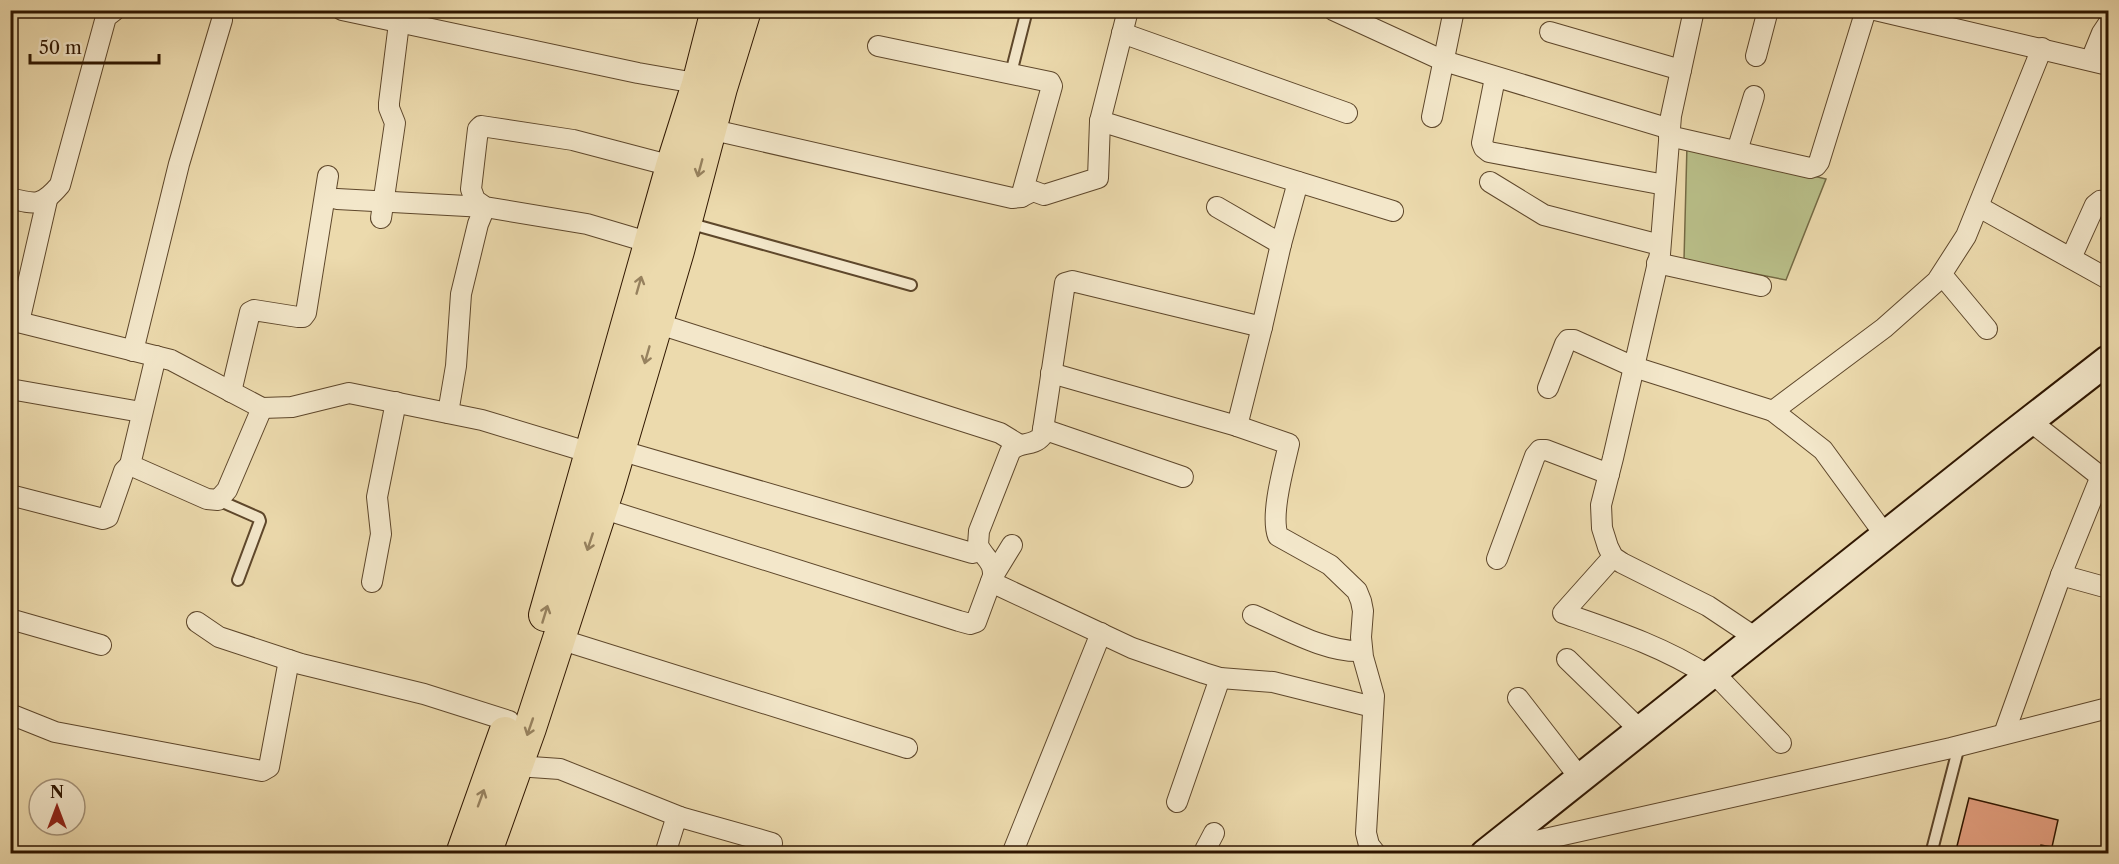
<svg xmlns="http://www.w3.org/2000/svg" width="2119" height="864" font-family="'Libre Caslon Text',serif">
<rect width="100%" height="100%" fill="#ecdaad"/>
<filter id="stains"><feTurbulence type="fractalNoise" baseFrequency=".00333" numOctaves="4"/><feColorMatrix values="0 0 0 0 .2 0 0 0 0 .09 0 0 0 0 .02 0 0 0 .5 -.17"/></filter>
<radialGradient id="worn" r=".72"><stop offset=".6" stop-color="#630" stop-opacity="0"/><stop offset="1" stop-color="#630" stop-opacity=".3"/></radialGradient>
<polygon fill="#b9bf89" stroke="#746a44" stroke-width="1.5" points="1687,145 1826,179 1786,280 1684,260"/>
<polygon fill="#e7a283" stroke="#2f1600" stroke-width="1.5" points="1969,798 2058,820 2052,847 2041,845 2039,854 1955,854"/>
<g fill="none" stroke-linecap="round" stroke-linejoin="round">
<g stroke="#5e472b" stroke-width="14">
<g id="lane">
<polyline points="1011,73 1027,10"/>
<polyline points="688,223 911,285"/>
<polyline points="218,500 259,518 260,521 238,580"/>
<polyline points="1931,854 1959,746"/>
</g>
</g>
<g stroke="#5e472b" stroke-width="22">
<g id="street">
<polyline points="342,10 638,73 707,85"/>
<polyline points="1333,10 1444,61 1670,129"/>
<polyline points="1694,10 1671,116 1660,254 1613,458 1601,505 1602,528 1608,547 1613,557 1622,563 1708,606 1756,638"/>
<polyline points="1875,10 2108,65"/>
<polyline points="1550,32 1681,70"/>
<polyline points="1122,33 1347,113"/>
<polyline points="1756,56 1768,10"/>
<polyline points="2091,60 2102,33 2108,24"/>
<polyline points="1495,78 1482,143 1484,148 1489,152 1665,185"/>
<polyline points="1432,117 1454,10"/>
<polyline points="1100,121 1393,211"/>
<polyline points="700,127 1012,198 1021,197 1052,86 1050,82 878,46"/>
<polyline points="1669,136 1810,168 1816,166 1819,162 1866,10"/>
<polyline points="1737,151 1754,96"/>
<polyline points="1490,182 1544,215 1660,245"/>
<polyline points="1021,197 1033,191 1044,195 1098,178 1100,121 1128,10"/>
<path d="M10,198C36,205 42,206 60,185L106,17L115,10"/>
<polyline points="337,199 485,207 478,224 461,294 456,366 448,413"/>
<polyline points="1217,207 1281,244 1298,182"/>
<polyline points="1979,207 2108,279"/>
<polyline points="381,218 395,123 389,108 389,103 399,23"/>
<polyline points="651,243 587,224 485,207 475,200 471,189 478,129 481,126 573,140 672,166"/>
<polyline points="2071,258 2095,205 2100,201 2108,205"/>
<polyline points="1657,263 1761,286"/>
<polyline points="1942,275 1987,329"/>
<polyline points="10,320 171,360 262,408 292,407 349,393 482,420 591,453"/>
<polyline points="19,322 47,200"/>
<polyline points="656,323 1000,433 1018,444"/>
<polyline points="133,351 179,164 222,20"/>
<polyline points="156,356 130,465 207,499 218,500 227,490 262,408"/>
<path d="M1051,373L1237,426L1289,444C1284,466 1270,515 1278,536L1330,565L1357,591L1361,601L1363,611L1361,637L1363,657L1374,696L1366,833L1369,845L1376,854"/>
<polyline points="1548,388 1565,344 1568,340 1574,340 1634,367 1773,411 1884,328 1937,281 1966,236 2042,48"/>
<polyline points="10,389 141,412"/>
<polyline points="231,392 250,312 254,310 298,317 303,317 306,313 328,176"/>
<polyline points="1773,411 1823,450 1885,535"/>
<polyline points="2030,421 2096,473 2108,480"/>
<polyline points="1237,426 1262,327"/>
<polyline points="1043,429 1183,477"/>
<polyline points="619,450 972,553 981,551"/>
<polyline points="10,495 103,519 108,517 124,471 130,465"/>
<path d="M601,508L959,621L970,624L976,622L993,576C994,561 984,558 978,545L979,531L1010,452C1019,440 1032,448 1042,436L1065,283L1072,281L1262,327L1281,244"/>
<path d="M1613,557L1563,613C1615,631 1662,646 1709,676"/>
<polyline points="1497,559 1535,456 1540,450 1546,450 1609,474"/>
<polyline points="2061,575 2108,588"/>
<polyline points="993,576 1012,545"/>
<polyline points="372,582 381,534 377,497 396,402"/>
<polyline points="991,582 1132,648 1204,673 1220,678 1273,682 1373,707"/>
<path d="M1253,615C1286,629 1327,653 1362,651"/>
<polyline points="10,619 101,645"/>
<polyline points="197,622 219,637 301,664 424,694 509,721"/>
<polyline points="559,639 907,748"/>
<polyline points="1567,659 1640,730"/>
<polyline points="1713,672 1781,743"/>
<polyline points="1518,698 1580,778"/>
<polyline points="10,714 55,732 262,771 269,767 289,660"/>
<polyline points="2004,734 2061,575 2101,476"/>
<polyline points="517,766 560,769 680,817"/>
<polyline points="1177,802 1220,678"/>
<polyline points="1499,843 1536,841 1951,748 2108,708"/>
<polyline points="665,854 675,822 680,817 772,843"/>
<polyline points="1012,854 1101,633"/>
<polyline points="1203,854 1214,833"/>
</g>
</g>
<g stroke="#2f1600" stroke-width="32">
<polyline id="secondary" points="1485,854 2000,444 2108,360"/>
</g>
<g stroke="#2f1600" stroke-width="34">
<g id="primary">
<polyline points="545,615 672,166 698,84 717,10"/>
<polyline points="462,854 505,733"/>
<polyline points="485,854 530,728 608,488 678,251 721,88 745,10"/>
</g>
</g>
<use href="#lane" stroke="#f3e7ca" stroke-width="10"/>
<use href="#street" stroke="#f3e7ca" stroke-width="20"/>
<use href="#secondary" stroke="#f3e7ca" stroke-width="28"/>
<use href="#primary" stroke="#ecdaad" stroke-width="32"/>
</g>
<defs><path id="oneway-shaft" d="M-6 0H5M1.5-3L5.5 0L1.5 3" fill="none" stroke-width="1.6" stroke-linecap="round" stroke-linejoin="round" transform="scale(1.5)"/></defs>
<g stroke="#97825f">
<use href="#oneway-shaft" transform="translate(700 168) rotate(105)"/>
<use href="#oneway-shaft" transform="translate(639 285) rotate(-74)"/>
<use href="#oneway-shaft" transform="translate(647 355) rotate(106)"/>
<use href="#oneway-shaft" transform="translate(590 542) rotate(108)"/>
<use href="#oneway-shaft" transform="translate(545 614) rotate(-73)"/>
<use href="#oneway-shaft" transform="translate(530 727) rotate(109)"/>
<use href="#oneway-shaft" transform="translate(481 798) rotate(-70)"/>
</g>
<rect width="2119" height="864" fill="none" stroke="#ecdaad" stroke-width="36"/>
<rect x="12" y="12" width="2095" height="840" fill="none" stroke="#2f1600" stroke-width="3"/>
<rect x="18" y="18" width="2083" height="828" fill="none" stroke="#2f1600" stroke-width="1.5"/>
<g transform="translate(57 807)"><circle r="28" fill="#f3e7ca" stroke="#a59379" stroke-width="1.5"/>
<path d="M0-4.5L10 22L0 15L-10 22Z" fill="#8f2418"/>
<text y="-9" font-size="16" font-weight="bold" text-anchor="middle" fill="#2f1600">N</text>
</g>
<path d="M30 54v9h129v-9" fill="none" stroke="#2f1600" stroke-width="3"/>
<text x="39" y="54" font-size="18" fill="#2f1600" stroke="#f3e7ca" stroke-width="4.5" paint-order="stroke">50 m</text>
<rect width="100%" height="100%" filter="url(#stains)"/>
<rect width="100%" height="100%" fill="url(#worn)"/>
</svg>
